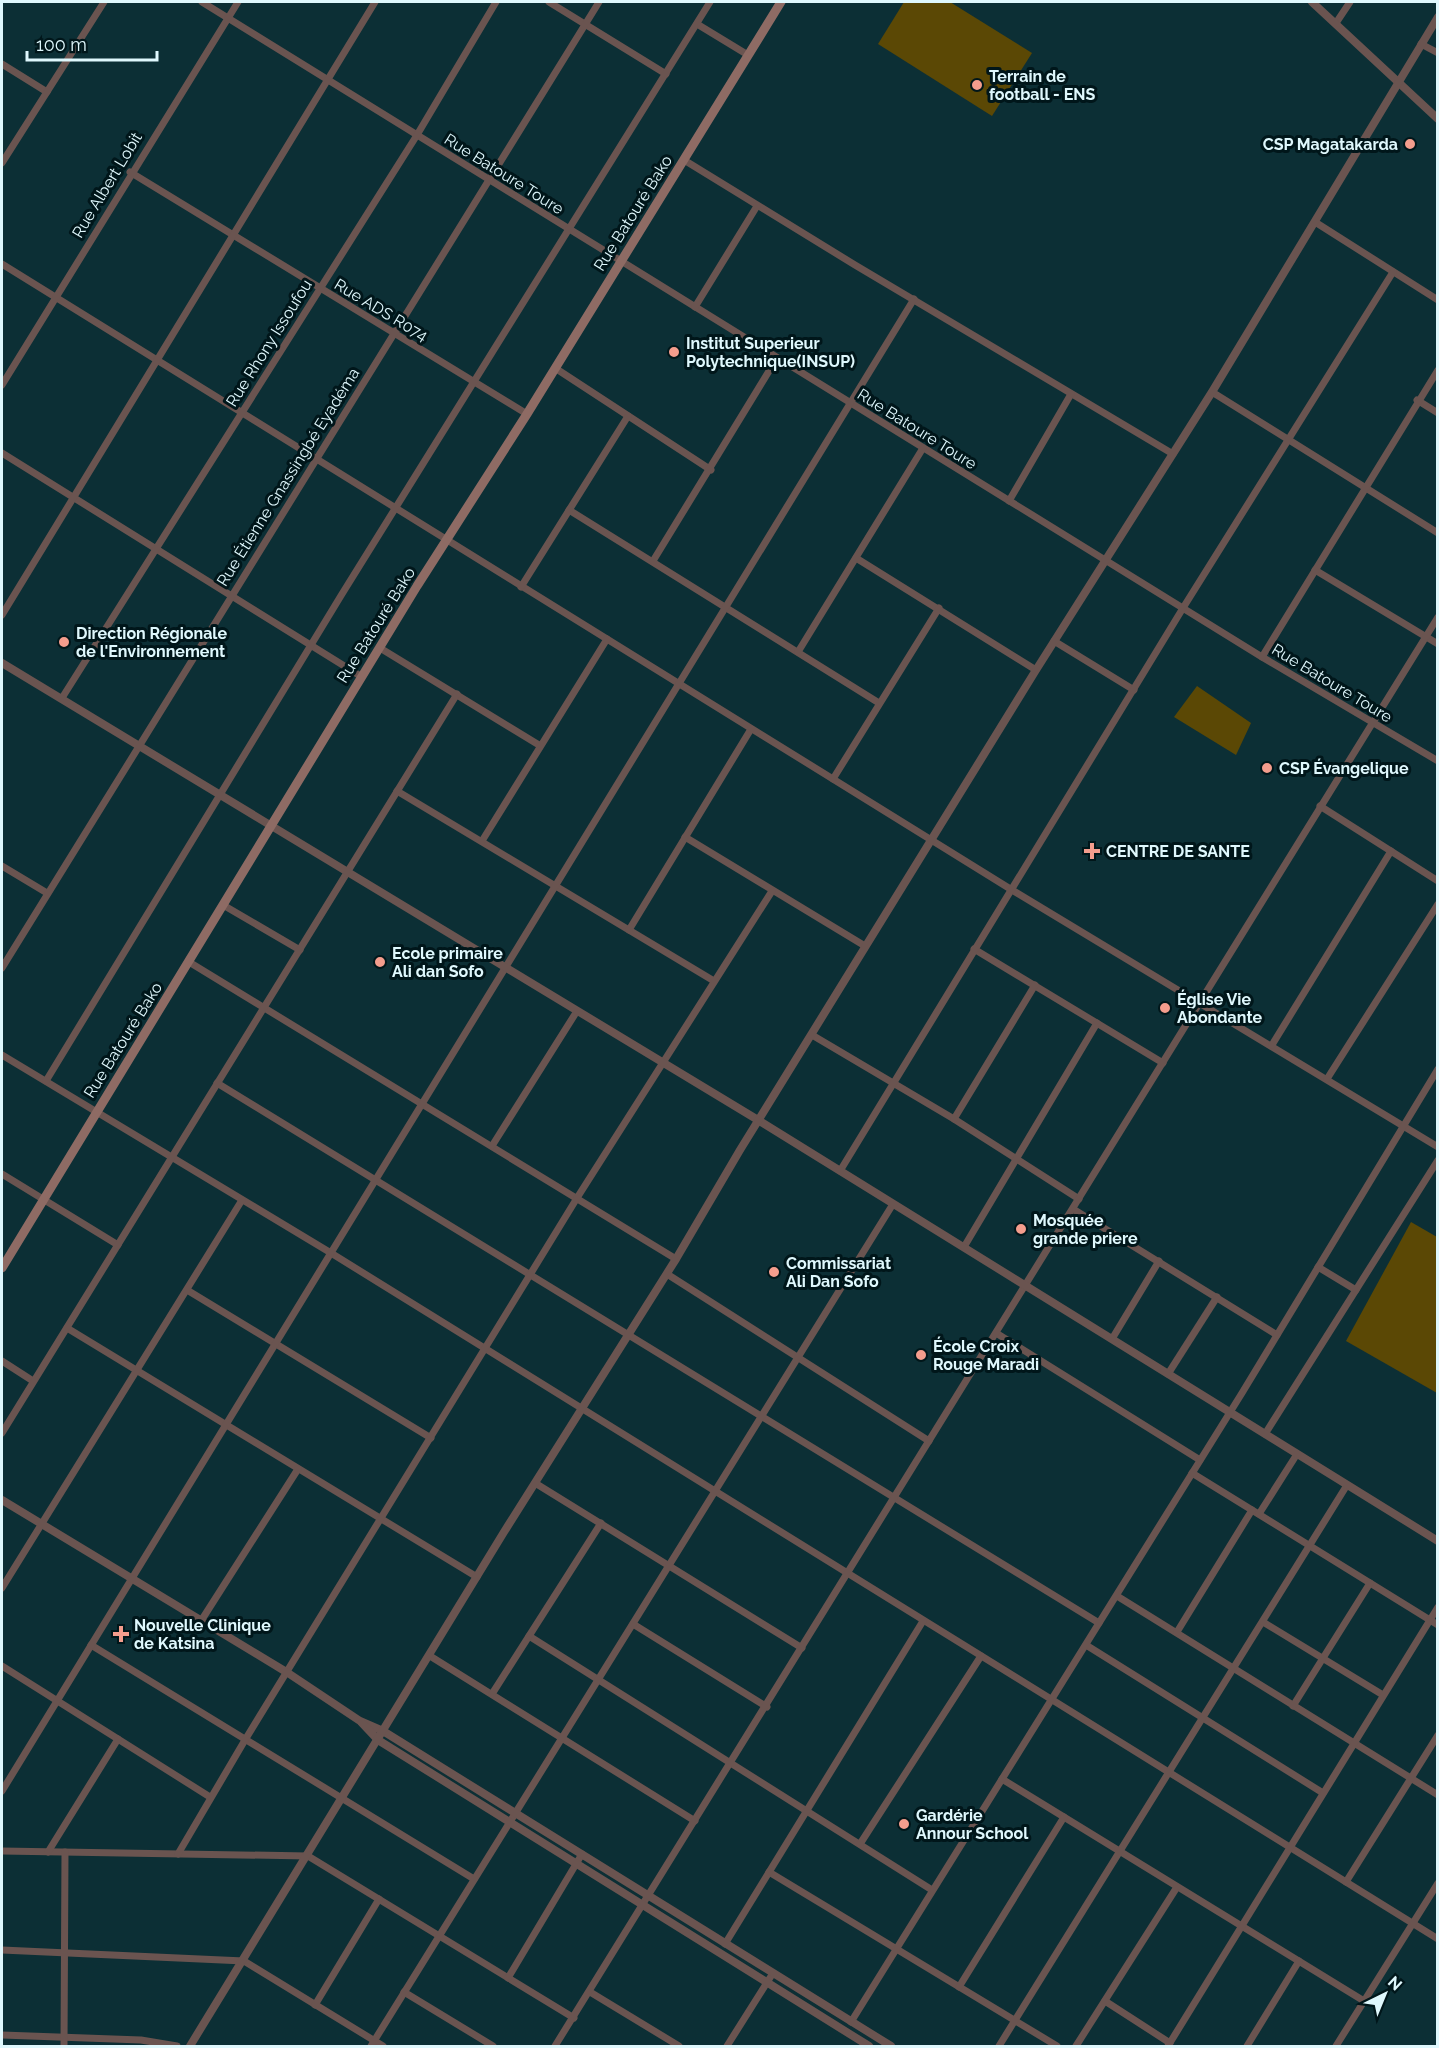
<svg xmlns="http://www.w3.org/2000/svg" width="1439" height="2048" font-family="Raleway,sans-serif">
<rect width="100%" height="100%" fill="#0c2f35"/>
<g fill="#5b4805">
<polygon points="904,2 950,2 1032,53 992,116 878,44"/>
<polygon points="1197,686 1251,723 1236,755 1174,717"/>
<polygon points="1411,1222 1437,1237 1437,1393 1346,1341"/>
</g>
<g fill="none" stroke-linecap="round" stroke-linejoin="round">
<g stroke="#6a5450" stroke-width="7">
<polyline points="202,2 1262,657 1438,761"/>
<polyline points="549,2 666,74"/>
<polyline points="1336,23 1350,2"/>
<polyline points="697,24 748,55"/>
<polyline points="1421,44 1438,53"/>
<polyline points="2,64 47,92"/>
<polyline points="684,160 855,265 1173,454"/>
<polyline points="2,163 104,2"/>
<polyline points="130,172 527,414"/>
<polyline points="1315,222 1438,300"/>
<polyline points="2,264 1012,890 1438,1147"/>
<polyline points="695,307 757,206"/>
<polyline points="555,368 711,470"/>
<polyline points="2,385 238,2"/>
<polyline points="1212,392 1438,533"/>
<polyline points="1417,400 1438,413"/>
<polyline points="2,453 362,677"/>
<polyline points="1009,501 1071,394"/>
<polyline points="569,510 879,703"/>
<polyline points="856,558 1036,670"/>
<polyline points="653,561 777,358"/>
<polyline points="1315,570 1438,644"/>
<polyline points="521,587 628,416"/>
<polyline points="2,615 375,2"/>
<polyline points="1054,641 1134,690"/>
<polyline points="380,648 539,745"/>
<polyline points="798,652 923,448"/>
<polyline points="1262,657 1438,370"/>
<polyline points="62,698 417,135 496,2"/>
<polyline points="833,779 939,608"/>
<polyline points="397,791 714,981"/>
<polyline points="1320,806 1438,881"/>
<polyline points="685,837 865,946"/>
<polyline points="482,841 607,639"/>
<polyline points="2,866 47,893"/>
<polyline points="223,905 300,950"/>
<polyline points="629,930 751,729"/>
<polyline points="974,949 1163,1063"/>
<polyline points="189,962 676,1259"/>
<polyline points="2,968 599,2"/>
<polyline points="812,1035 954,1119 1079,1199"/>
<polyline points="1272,1045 1391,851"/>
<polyline points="2,1055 331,1253 1438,1939"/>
<polyline points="1327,1079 1438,904"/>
<polyline points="46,1081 342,594 710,2"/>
<polyline points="217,1083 1099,1623"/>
<polyline points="954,1119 1035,985"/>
<polyline points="492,1146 577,1011"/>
<polyline points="840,1171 1183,608 1393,272"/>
<polyline points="2,1174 118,1245"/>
<polyline points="1073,1209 1277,1335"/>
<polyline points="964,1247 1097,1023"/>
<polyline points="1318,1267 1356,1290"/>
<polyline points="667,1274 929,1441"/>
<polyline points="187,1290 431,1438"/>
<polyline points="67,1328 477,1577"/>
<polyline points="996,1333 1200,1460"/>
<polyline points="1112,1339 1159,1261"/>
<polyline points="2,1361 33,1381"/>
<polyline points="1168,1374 1217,1297"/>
<polyline points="2,1433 457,694"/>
<polyline points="1265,1434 1438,1160"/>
<polyline points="1192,1473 1438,1625"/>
<polyline points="535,1483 802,1648"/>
<polyline points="1259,1514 1297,1454"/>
<polyline points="2,1588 242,1200"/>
<polyline points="1117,1596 1438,1795"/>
<polyline points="201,1621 298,1469"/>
<polyline points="1263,1622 1383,1695"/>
<polyline points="633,1624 767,1707"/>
<polyline points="1177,1632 1252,1510"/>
<polyline points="529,1636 932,1890"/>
<polyline points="91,1645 474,1879"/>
<polyline points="1086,1645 1323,1793"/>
<polyline points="430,1656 695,1821"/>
<polyline points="2,1666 210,1797"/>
<polyline points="492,1694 601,1523"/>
<polyline points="1293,1706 1370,1583"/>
<polyline points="1002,1779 1364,2001"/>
<polyline points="2,1791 914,299"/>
<polyline points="860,1844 981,1656"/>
<polyline points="2,1851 308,1856 574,2018"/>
<polyline points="48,1852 118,1739"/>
<polyline points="178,1854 245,1740 577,1198 772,891"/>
<polyline points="769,1872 1057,2046"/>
<polyline points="1346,1882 1438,1735"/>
<polyline points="725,1944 923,1621"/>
<polyline points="2,1950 244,1961 383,2046"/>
<polyline points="508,1978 582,1854"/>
<polyline points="959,1987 1064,1817"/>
<polyline points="404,1992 493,2046"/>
<polyline points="590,1992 679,2046"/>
<polyline points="1105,2001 1170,2043"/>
<polyline points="315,2005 379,1899"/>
<polyline points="851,2022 1242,1393 1438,1069"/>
<polyline points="2,2035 141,2040 177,2046"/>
<polyline points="64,2046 65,1852"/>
<polyline points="371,2046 893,1204"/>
<polyline points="555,2046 1438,617"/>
<polyline points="727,2046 773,1973"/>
<polyline points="999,2046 1347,1485"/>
<polyline points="1076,2046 1177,1887"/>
<polyline points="1168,2046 1438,1607"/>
<polyline points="1247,2046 1299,1961"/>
<polyline points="1336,2046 1438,1883"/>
</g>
<g stroke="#6a5450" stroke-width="8">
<polyline points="1312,2 1438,119"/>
<polyline points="2,663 758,1120 1438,1541"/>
<polyline points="2,1500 288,1673 360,1721 383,1731 891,2046"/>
<polyline points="362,1723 378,1740 869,2046"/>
<polyline points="190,2046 504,1532 676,1259 740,1150 1036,670 1212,392 1438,17"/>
</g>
<polyline stroke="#8e6b64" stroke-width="9" points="2,1268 417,586 527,414 781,2"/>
</g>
<g fill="#f49d8d" stroke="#00161a" stroke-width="2">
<circle cx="977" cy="85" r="6"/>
<circle cx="1410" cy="144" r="6"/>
<circle cx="674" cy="352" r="6"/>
<circle cx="64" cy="642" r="6"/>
<circle cx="1267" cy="768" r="6"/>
<path d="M1089 842h6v6h6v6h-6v6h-6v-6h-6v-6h6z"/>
<circle cx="380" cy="962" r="6"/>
<circle cx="1165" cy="1008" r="6"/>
<circle cx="1021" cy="1229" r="6"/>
<circle cx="774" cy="1272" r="6"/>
<circle cx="921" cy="1355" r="6"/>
<path d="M118 1625h6v6h6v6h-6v6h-6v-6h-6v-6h6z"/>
<circle cx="904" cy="1824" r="6"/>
</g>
<g text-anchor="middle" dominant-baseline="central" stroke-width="6" stroke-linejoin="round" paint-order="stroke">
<g font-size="16" font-weight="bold" fill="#dff8fd" stroke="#00161a" text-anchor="start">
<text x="989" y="76">Terrain de<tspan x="989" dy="18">football - ENS</tspan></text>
<text x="1398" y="144" text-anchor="end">CSP Magatakarda</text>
<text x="686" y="343">Institut Superieur<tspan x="686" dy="18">Polytechnique(INSUP)</tspan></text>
<text x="76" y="633">Direction Régionale<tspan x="76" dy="18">de l'Environnement</tspan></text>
<text x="1279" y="768">CSP Évangelique</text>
<text x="1106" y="851">CENTRE DE SANTE</text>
<text x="392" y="953">Ecole primaire<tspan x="392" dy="18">Ali dan Sofo</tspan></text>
<text x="1177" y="999">Église Vie<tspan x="1177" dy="18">Abondante</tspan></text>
<text x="1033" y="1220">Mosquée<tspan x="1033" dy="18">grande priere</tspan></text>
<text x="786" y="1263">Commissariat<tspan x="786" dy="18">Ali Dan Sofo</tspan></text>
<text x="933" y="1346">École Croix<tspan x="933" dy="18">Rouge Maradi</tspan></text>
<text x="134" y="1625">Nouvelle Clinique<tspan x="134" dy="18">de Katsina</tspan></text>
<text x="916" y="1815">Gardérie<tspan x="916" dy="18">Annour School</tspan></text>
</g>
<g font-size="16" fill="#dff8fd" stroke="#00161a">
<text transform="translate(504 174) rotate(32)">Rue Batoure Toure</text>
<text transform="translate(107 185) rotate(-59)">Rue Albert Lobit</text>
<text transform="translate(633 213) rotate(-58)">Rue Batouré Bako</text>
<text transform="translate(381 310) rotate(31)">Rue ADS R074</text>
<text transform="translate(269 343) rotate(-58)">Rue Rhony Issoufou</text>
<text transform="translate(917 429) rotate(32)">Rue Batoure Toure</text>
<text transform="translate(288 477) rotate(-58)">Rue Étienne Gnassingbé Eyadéma</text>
<text transform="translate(376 625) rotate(-58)">Rue Batouré Bako</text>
<text transform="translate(1332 683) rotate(31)">Rue Batoure Toure</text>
<text transform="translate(123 1040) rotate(-58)">Rue Batouré Bako</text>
</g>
</g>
<rect width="1439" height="2048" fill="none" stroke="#dff8fd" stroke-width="6"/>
<g transform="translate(1385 1994) rotate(43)" stroke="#00161a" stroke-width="4.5" paint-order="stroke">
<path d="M0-4.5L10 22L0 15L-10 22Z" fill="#dff8fd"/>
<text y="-9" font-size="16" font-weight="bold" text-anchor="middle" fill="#dff8fd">N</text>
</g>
<path d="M27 51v9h130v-9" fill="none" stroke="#dff8fd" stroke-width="3"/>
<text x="36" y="51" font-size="18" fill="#dff8fd" stroke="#00161a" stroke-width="4.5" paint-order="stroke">100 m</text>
</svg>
